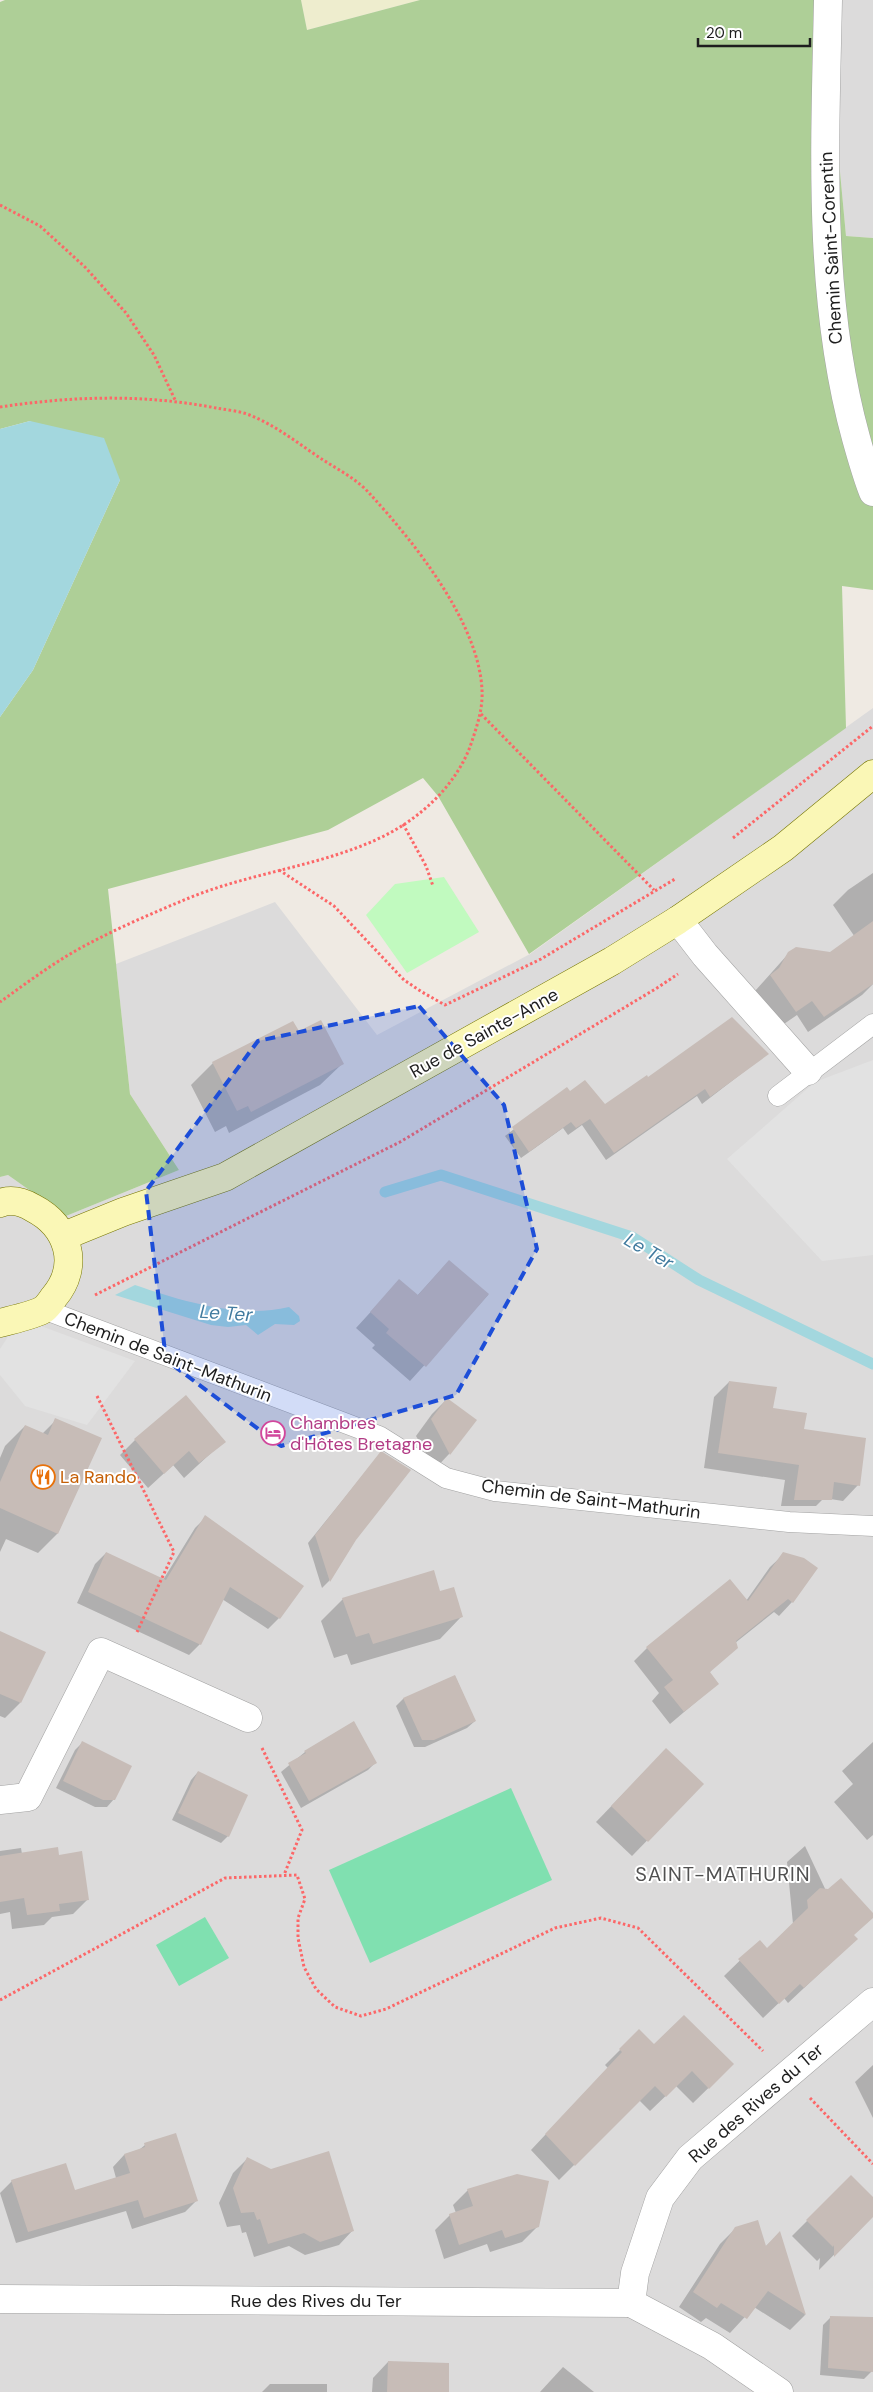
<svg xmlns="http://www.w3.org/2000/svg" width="873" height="2392" font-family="'DM Sans',sans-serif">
<rect width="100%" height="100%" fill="#efeae3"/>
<g fill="#dcdbdb">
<polygon points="824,0 873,0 873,238 846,236"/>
<polygon points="873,708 873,2392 0,2392 0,1177 8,1175 66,1216 179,1170 130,1094 116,964 275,902 377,1035 530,954"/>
</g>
<polygon fill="#eeedce" points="301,0 420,0 307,30"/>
<polygon fill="#aecf97" points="5,0 301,0 307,30 420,0 824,0 846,236 873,238 873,590 842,586 846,728 529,954 438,796 423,778 328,830 108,889 130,1094 179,1170 66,1216 8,1175 0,1177 0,717 33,670 120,480 30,421 0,429 0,2"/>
<polygon fill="#c1fabf" points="444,877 479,932 407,973 366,915 395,884"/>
<g fill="#80e0b0">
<polygon points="511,1788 552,1880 370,1963 329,1870"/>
<polygon points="205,1917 229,1958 179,1986 156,1945"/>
</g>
<g fill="#e2e2e2">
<polygon points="873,1060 873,1255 822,1261 727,1159 815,1082"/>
<polygon points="41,1326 135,1361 87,1425 25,1406 0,1375 0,1349 9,1335"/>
</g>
<g fill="#a3d7de">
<polygon points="30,421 104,438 120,480 33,670 0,717 0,429"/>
<path d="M135,1285C182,1301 239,1319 289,1307L299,1316L300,1321L294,1325L275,1324L258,1335L246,1325L228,1327L211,1325L115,1295Z"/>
</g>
<g fill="#0003">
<polygon points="873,873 873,957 870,959 833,905 848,890"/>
<polygon points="789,953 873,974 873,984 862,995 808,1032 797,1015 781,1026 755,991"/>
<polygon points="298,1033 342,1064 320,1085 229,1133 226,1126 215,1132 191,1085 213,1063"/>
<polygon points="767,1054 702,1104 697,1096 606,1160 582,1125 568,1135 563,1128 521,1158 505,1136 567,1088 570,1093 605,1106 648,1079"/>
<polygon points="449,1261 488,1295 410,1381 372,1348 375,1345 356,1328 399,1281 417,1296"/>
<polygon points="729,1382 772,1409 858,1485 843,1501 824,1498 816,1506 781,1506 785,1480 704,1468 714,1397"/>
<polygon points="447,1399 475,1420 449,1454 435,1469 416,1436 432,1414"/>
<polygon points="56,1420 100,1439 57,1534 38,1553 6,1539 0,1552 0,1458 5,1446 25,1426 42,1434"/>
<polygon points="135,1440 224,1441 184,1478 173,1465 148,1488 120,1455"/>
<polygon points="381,1453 355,1540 329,1581 322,1588 308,1543"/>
<polygon points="206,1517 279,1618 268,1629 222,1599 200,1644 189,1655 77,1603 95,1564 106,1553 163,1580 195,1528"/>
<polygon points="784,1554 792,1602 779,1616 774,1612 735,1643 709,1673 717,1684 670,1724 652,1701 659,1693 634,1661 647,1648 746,1601 770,1567"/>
<polygon points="440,1592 461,1617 440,1639 351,1665 347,1654 334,1658 321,1621 343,1599"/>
<polygon points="0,1643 20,1703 5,1718 0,1716"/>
<polygon points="455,1676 475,1721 467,1728 425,1747 414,1747 396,1706 403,1699"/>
<polygon points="353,1723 375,1763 368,1770 301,1808 281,1772 305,1752"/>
<polygon points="873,1742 873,1835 867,1840 834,1802 853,1784 842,1771"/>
<polygon points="82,1743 114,1799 107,1807 95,1807 56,1788 75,1750"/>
<polygon points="651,1765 702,1784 632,1856 596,1822"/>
<polygon points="198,1772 228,1836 221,1843 172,1820 191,1780"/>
<polygon points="805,1846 851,1944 788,2003 784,1998 763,2018 724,1976 760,1941 767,1950 793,1924 787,1862"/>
<polygon points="21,1848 22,1854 58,1856 88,1899 73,1914 52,1917 44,1925 12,1929 10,1912 0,1914 0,1851"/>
<polygon points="639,2031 654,2046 733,2064 693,2103 676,2086 650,2111 639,2100 559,2180 531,2150 608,2068 605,2065"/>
<polygon points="873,2065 873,2118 855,2082"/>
<polygon points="145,2145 196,2201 185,2212 132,2229 126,2211 16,2243 0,2193 12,2181 74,2192 116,2178 113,2167 124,2155 139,2150"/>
<polygon points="247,2159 353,2230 339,2245 305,2255 289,2246 254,2257 246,2232 242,2233 240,2225 227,2227 219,2203 233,2173"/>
<polygon points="851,2177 873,2199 873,2215 819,2270 820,2258 817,2261 792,2236"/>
<polygon points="468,2190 537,2227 522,2242 490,2252 487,2244 444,2259 435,2230 450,2215 456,2213 453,2205"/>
<polygon points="736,2228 765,2247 779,2234 805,2315 790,2330 754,2307 730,2333 706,2318 701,2322 679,2307 720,2244"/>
<polygon points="831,2317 873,2319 872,2371 864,2379 820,2375 823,2325"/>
<polygon points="388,2362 444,2392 372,2392 373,2378"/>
<polygon points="563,2367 594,2392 540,2392"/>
<polygon points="270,2384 327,2384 327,2392 262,2392"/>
</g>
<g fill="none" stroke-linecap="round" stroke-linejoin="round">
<polyline stroke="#a3d7de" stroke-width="11" points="385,1192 441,1175 632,1237 699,1280 873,1364"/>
</g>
<g fill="#c7bcb7">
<polygon points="873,921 873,984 824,1017 812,1001 796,1012 770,975 779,968 788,952 796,947 830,952"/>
<polygon points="732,1017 769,1054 710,1097 705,1089 614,1153 590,1119 576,1128 571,1122 529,1152 512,1127 567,1087 570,1091 585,1080 605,1104 647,1075 648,1077"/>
<polygon points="321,1020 344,1064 251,1112 248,1106 237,1111 212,1062 293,1021 299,1031"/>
<polygon points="449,1260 489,1294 426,1367 386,1333 389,1329 370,1312 399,1279 418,1295"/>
<polygon points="729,1381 777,1387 773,1408 807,1413 804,1429 866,1438 860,1486 834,1482 832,1500 794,1500 799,1465 718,1453"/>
<polygon points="186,1395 226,1442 199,1463 189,1451 164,1474 134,1439"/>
<polygon points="447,1398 477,1420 450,1455 431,1419"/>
<polygon points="55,1418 102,1438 58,1534 0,1508 0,1482 25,1425 48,1435"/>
<polygon points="381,1451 411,1470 356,1540 330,1582 315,1535"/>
<polygon points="205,1515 304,1586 280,1619 230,1587 201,1645 88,1592 106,1552 166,1580"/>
<polygon points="783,1552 804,1558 818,1568 793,1603 788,1599 736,1641 738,1648 710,1672 719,1684 684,1712 664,1687 673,1680 646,1647 730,1579 748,1601"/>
<polygon points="434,1570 440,1591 454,1587 463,1617 373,1644 369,1633 356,1637 342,1598"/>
<polygon points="0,1631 46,1652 21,1703 0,1694"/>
<polygon points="455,1675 476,1721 434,1740 422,1740 403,1698"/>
<polygon points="354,1721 377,1763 309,1801 288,1763 306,1753 304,1751"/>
<polygon points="82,1741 132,1766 115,1800 103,1800 63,1781"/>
<polygon points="666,1748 704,1784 648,1842 611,1806"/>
<polygon points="198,1771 248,1795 229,1837 178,1813"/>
<polygon points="58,1847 59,1855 82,1851 89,1900 59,1904 60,1911 27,1915 24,1898 0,1902 0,1856"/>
<polygon points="841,1878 873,1913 873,1918 854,1935 858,1939 804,1988 800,1984 779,2004 738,1959 760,1940 767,1948 808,1908 807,1900 820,1888 828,1889"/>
<polygon points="684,2015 734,2064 709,2089 692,2071 666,2097 655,2086 575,2166 545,2134 622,2052 619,2049 639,2029 654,2044"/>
<polygon points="176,2133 198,2201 144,2218 138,2200 28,2232 11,2180 66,2163 75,2190 130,2173 124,2154 145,2147 144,2143"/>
<polygon points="329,2151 354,2231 320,2242 304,2233 268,2244 260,2219 257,2220 254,2212 241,2213 233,2188 247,2157 271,2169"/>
<polygon points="517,2174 549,2181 539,2227 505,2238 502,2230 459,2245 449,2214 473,2206 467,2189"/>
<polygon points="851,2175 873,2197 873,2217 834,2257 834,2245 833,2247 806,2220"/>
<polygon points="758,2220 766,2246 780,2231 806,2315 768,2291 747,2319 721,2303 717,2308 693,2292 735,2227"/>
<polygon points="830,2316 873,2317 873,2372 828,2368"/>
<polygon points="388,2361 449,2363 449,2392 387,2392"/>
</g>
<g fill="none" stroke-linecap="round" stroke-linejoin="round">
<g stroke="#a2a2a2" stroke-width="21">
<g id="lane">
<polyline points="778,1096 873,1024"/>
<polyline points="43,1309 379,1436 446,1478 495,1491 789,1522 873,1526"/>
</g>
</g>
<g stroke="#a2a2a2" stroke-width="29">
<g id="street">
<path d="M828,0C825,145 817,297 856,438C861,456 866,474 873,492"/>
<polyline points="678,920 705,955 808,1071"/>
<polyline points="0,1800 28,1797 101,1652 248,1718"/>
<polyline points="0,2299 631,2303 635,2273 660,2198 690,2158 873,2002"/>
<polyline points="631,2303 712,2346 779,2392"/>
</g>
</g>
<g stroke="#767603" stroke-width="29">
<g id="secondary">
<path d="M0,1203C11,1199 23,1202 33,1208C68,1226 81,1265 54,1297C51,1301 48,1306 44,1309C35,1315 11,1320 0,1323"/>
<polyline points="64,1236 123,1212 225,1177 612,961 678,920 783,848 873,774"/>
</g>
</g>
<g stroke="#fc6768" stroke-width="3" stroke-dasharray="2.5 2.5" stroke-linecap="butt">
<polyline points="0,205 40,226 86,268 126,313 154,355 176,402"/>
<path d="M0,407C72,396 144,394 216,408C227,410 241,411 252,416C276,426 298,443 320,458C337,469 357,479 370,494C414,542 479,623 482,690C483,709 477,726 471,744C457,784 422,817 384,836C323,866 252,872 189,898C155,912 120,927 88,944C57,960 28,982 0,1002"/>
<polyline points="481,714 654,890"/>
<polyline points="403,824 426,866 433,886"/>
<polyline points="733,838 873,726"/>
<polyline points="279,870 334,906 404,980 422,992 445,1005 541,959 675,879"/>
<polyline points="95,1295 400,1142 657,988 678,974"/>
<polyline points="97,1396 174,1552 137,1632"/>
<polyline points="262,1748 302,1830 284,1875"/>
<polyline points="0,2000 225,1878 297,1875 305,1899 298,1918 298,1938 304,1967 316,1989 335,2007 361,2016 386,2009 555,1928 601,1918 638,1928 763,2051"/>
<polyline points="810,2098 873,2164"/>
</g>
<use href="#lane" stroke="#fff" stroke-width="20"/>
<use href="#street" stroke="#fff" stroke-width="28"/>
<use href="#secondary" stroke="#faf7b6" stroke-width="28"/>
</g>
<path fill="#1d4ed8" fill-opacity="0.2" stroke="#1d4ed8" stroke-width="4" stroke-dasharray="10 6" stroke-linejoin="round" d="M419,1006L504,1105L537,1249L456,1395L281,1446L166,1360L146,1191L258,1041Z"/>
<defs>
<g id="hotel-ring" transform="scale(1.25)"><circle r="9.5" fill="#fff" stroke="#d1479c" stroke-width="1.5"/><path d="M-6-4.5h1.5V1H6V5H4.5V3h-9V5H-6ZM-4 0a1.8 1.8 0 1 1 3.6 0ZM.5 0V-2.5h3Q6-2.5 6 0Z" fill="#d1479c"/></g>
<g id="restaurant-ring" transform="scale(1.25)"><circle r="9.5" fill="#fff" stroke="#e8710a" stroke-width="1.5"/><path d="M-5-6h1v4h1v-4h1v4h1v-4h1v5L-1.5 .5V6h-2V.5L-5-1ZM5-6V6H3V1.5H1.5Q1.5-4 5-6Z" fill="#e8710a"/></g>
</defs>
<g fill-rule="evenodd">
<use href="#hotel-ring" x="273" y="1433"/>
<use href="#restaurant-ring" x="43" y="1477"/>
</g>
<g text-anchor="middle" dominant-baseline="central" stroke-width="4" stroke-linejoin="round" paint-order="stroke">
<g font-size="18" fill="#1e1e1e" stroke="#fff">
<text transform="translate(831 248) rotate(-93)">Chemin Saint-Corentin</text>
<text transform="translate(484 1033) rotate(-29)">Rue de Sainte-Anne</text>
<text transform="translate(168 1357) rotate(21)">Chemin de Saint-Mathurin</text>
<text transform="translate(591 1499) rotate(7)">Chemin de Saint-Mathurin</text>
<text transform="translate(756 2103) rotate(-41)">Rue des Rives du Ter</text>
<text x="316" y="2301">Rue des Rives du Ter</text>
</g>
<g font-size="18" fill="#b23c85" stroke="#fff" text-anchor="start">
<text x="290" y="1423">Chambres<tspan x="290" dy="21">d'Hôtes Bretagne</tspan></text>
</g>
<g font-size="18" fill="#c56008" stroke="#fff" text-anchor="start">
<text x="60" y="1477">La Rando</text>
</g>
<g font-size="19" font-style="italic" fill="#427b9f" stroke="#fff">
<text transform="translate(649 1251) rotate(30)">Le Ter</text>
<text transform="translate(226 1313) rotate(4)">Le Ter</text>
</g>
<g font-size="20" letter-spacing="1" fill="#515151" stroke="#fff">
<text x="723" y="1874">SAINT-MATHURIN</text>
</g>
</g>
<path d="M698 38v8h112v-8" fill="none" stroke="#1e1e1e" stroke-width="2.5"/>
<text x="706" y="38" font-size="15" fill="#1e1e1e" stroke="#ffffff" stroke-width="4" paint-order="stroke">20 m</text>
</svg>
